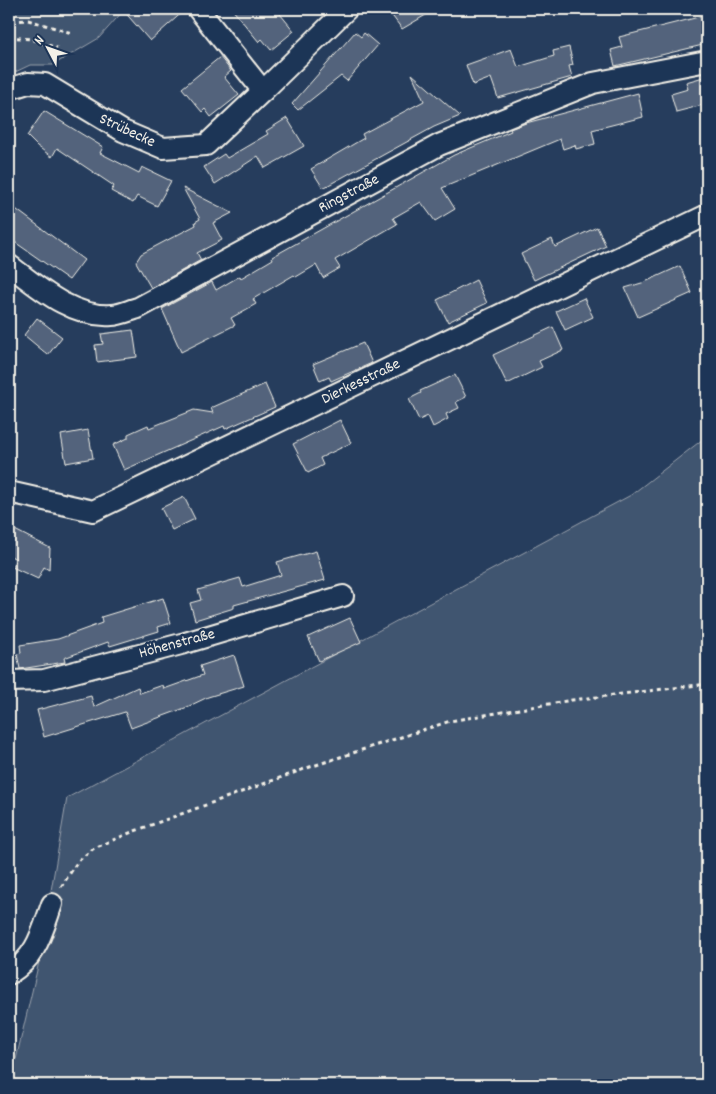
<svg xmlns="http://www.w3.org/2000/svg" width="716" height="1094" font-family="Dekko,sans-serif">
<rect width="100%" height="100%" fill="#263d5d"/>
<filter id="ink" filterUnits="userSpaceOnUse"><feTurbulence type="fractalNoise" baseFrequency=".02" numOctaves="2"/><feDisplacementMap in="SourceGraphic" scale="10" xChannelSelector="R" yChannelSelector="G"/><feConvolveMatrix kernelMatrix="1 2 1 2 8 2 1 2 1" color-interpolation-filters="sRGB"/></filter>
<g filter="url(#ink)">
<g fill="#40546f" stroke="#9aa2ac">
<polygon points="9,9 125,9 99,38 53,65 30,65 9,75"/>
<polygon points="707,436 707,1085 10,1085 38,966 67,798 631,495"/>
</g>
<g fill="#52647b" stroke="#f4f1e8">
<polygon points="122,9 186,9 150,41"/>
<polygon points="232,9 276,9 294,31 271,50 262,39 259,42"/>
<polygon points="387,9 436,9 402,29"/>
<polygon points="707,15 707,44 615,66 611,50 622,47 619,37"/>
<polygon points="355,32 361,37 364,33 378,45 347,81 341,76 298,110 292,104"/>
<polygon points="569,47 573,65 569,66 572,77 498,98 491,78 473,85 466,65 511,49 518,67 554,56 553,51"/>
<polygon points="220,57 231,71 224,77 239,95 211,117 205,109 202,112 182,88"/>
<polygon points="412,74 460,116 434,127 323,188 311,169 364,138 362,134 424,101"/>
<polygon points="707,76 707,104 676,112 671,94 688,89 686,82"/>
<polygon points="638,93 643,117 592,130 595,144 576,149 575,145 563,149 560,139 442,188 455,209 435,221 421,202 393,218 397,224 335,260 340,268 323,278 316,265 296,277 294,275 253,299 256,304 231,318 235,325 181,352 162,309 212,282 216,290 240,276 241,278 273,259 272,257 454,155 511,131 510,129 526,123"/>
<polygon points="44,111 103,147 100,153 139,173 142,167 171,181 157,206 137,196 133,203 111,191 114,186 57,148 52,157 37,146 27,136"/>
<polygon points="287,118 304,146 265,168 258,156 215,184 204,167 224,154 227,158 268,134 266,131"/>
<polygon points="183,188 232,213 213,223 222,240 197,253 201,260 151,288 136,262 141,254 196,225 195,222 200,219"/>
<polygon points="9,204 84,260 69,280 9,238"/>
<polygon points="597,227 606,246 534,280 521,254 552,239 555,247"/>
<polygon points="680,266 692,293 638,317 625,288 645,282"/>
<polygon points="476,280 487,303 448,322 437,300"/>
<polygon points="584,298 593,317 565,330 556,311"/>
<polygon points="37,318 62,337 48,355 24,335"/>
<polygon points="553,327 563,350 539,361 542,367 507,384 493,355"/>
<polygon points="133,330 137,357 97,362 95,345 103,344 101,334"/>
<polygon points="363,343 372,363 331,381 329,377 320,381 313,364"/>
<polygon points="455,375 466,397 456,402 459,408 446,414 448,419 433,427 428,416 419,420 409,399 421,393 420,391"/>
<polygon points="265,384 275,407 225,429 224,426 124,470 113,445 128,438 128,434 148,425 149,428 194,410 213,413 211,408"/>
<polygon points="340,420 351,443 320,458 323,465 308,473 293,444"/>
<polygon points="88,430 93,458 66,463 61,435"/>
<polygon points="184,497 195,519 172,530 161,508"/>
<polygon points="9,527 50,548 49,570 44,567 38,579 12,567 16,559 9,555"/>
<polygon points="316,551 325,580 234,605 234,608 195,620 190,603 201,600 198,590 240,578 243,587 281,575 277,562"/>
<polygon points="163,598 171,623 158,627 159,631 110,646 108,642 64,658 65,662 20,669 17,654 21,653 20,645 58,639 102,623 101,617"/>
<polygon points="350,618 361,642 319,661 308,637"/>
<polygon points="234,655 244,686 208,697 185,708 131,728 125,712 44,737 37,710 91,696 94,707 138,687 140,693 163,685 164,689 203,675 200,666"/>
</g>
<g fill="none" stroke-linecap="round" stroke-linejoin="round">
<g stroke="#f4f1e8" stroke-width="24">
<g id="minor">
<polyline points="198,9 263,91 347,9"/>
<polyline points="9,89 28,83 45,84 123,131 163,148 206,145 263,91"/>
<path d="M9,265C38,287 72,318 112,315C120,315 130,310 138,308L439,145L593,83L707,61"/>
<polyline points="9,492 93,511 707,215"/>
<polyline points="9,681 44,680 185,643 343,596"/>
<path d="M9,974C37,957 42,932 52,904"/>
</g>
</g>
<g stroke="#f4f1e8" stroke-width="3" stroke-dasharray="4 4" stroke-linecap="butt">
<polyline points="69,9 72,10"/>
<polyline points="12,21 28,20 72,33"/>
<polyline points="9,37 31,39 57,48"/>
<polyline points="9,60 12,60 11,9"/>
<polyline points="61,887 78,861 94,848 132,832 307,768 450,721 572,700 707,684"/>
</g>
<use href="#minor" stroke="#1d3557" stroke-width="20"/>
</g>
</g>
<g text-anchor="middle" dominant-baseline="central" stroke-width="5" stroke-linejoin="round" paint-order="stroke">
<g font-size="16" fill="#f4f1e8" stroke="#1d3557">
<text transform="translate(127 131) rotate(25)">Strübecke</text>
<text transform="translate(349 194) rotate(-28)">Ringstraße</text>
<text transform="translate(361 382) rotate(-26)">Dierkesstraße</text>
<text transform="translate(177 644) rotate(-15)">Höhenstraße</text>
</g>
</g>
<rect width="716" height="1094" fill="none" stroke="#1d3557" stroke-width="30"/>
<rect x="15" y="15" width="686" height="1064" fill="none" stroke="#f4f1e8" stroke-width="2" filter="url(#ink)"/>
<g transform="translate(48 48) rotate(311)" stroke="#1d3557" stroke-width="4" paint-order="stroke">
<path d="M0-4L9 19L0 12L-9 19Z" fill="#f4f1e8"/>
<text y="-8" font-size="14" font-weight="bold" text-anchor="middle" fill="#f4f1e8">N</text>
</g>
</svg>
